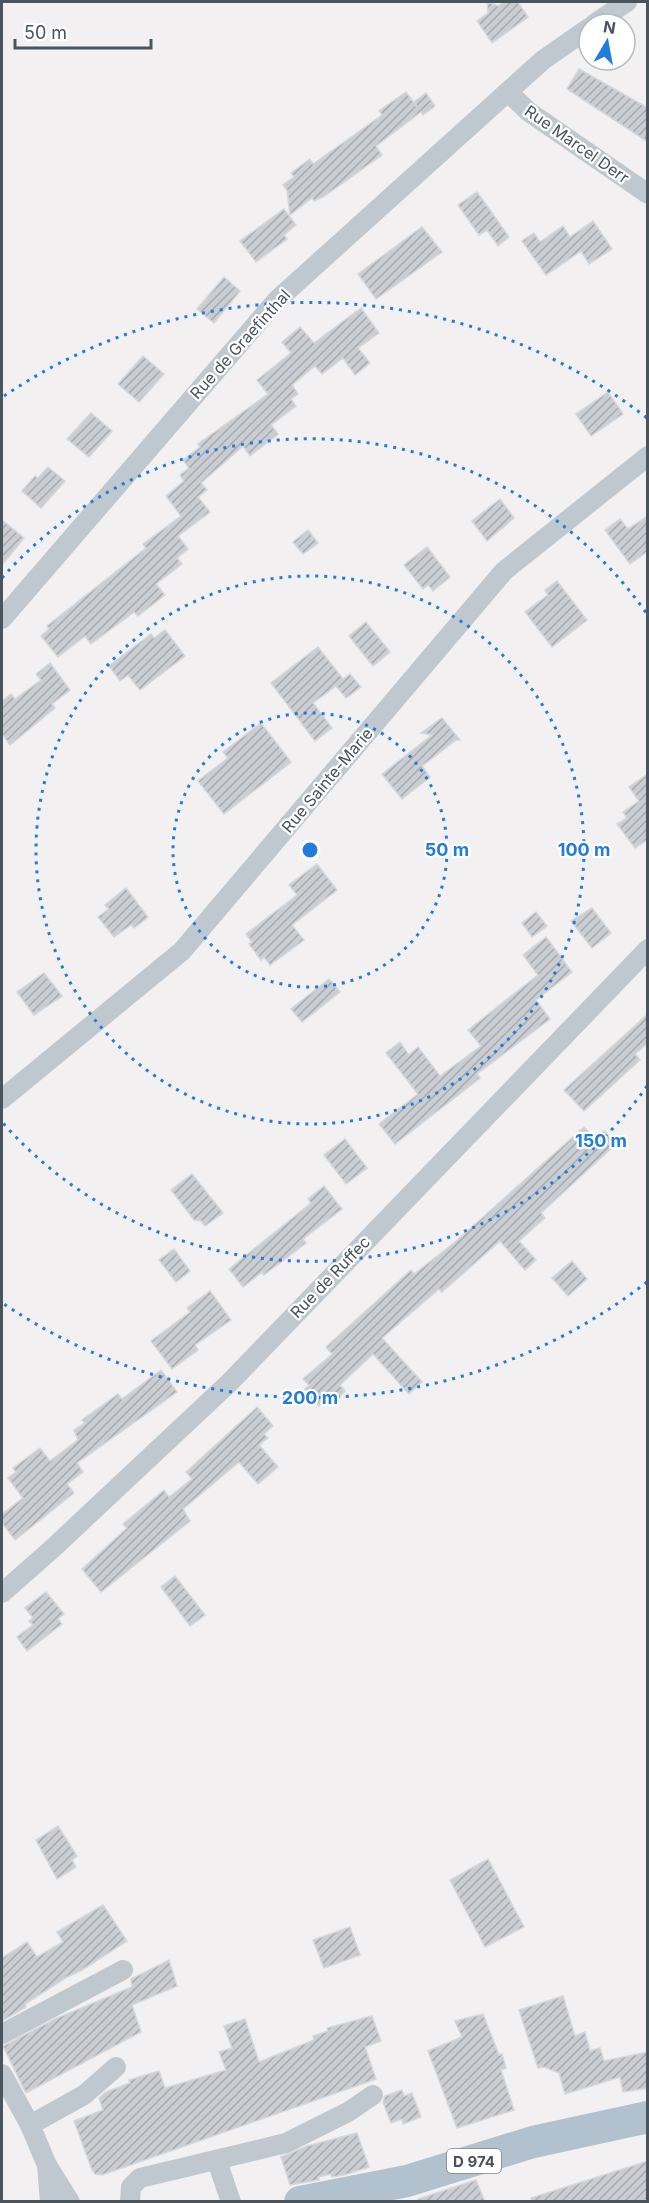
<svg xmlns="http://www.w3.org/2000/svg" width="649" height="2203" font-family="Inter,sans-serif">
<defs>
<pattern id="building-hatch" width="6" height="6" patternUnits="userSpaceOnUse" patternTransform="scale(1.5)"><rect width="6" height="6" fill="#cacdd2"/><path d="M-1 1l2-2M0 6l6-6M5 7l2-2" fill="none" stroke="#a6a9ae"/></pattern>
</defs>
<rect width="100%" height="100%" fill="#f2f0f0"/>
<g fill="url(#building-hatch)" stroke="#d4d7db" stroke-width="1.5">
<polygon points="487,2 498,6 505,2 518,2 528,17 492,43 477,21 488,13"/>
<polygon points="579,69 648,108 648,142 567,89"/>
<polygon points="406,92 417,107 414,102 426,93 435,106 423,115 421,112 376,146 382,155 323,197 314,201 312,198 290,215 287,190 283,185 294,177 291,173 310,159 313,164 354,135 382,115 379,111"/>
<polygon points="477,192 509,237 498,246 487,230 479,235 458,205"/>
<polygon points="284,209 296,225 284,235 287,239 256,262 240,241"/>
<polygon points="593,221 612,249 589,264 581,251 546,275 522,241 534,233 540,242 563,226 570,237"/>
<polygon points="422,227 442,252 376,299 358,274"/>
<polygon points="224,277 240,291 214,323 197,309"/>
<polygon points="361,308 379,333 358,348 370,363 355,375 343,358 322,374 315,366 292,385 298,394 291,399 296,406 271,425 278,434 250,456 243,446 201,483 207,490 198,497 210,512 178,536 188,549 177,558 182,564 156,584 165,595 138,616 134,612 91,644 85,636 58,657 41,636 49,629 47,626 146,548 143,544 181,516 166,496 184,481 180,475 189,468 183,460 200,447 198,444 268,394 257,380 291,353 282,342 300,327 314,343"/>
<polygon points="143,356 164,374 139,402 118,384"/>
<polygon points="608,392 623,414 591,436 576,414"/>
<polygon points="91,413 112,431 89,457 67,439"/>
<polygon points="48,467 65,481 41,508 22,491 35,476 38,478"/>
<polygon points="500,499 514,518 487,541 472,521"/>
<polygon points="648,516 648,551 630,564 605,530 620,519 628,529"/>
<polygon points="2,520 24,538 2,565"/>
<polygon points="308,530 318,543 303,554 293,542"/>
<polygon points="427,547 450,577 433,591 428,585 423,589 404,565"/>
<polygon points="557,581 587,620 552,647 525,612 548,595 545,590"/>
<polygon points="366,622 390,652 373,666 349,636"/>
<polygon points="165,630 185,656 140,690 128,675 120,681 109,666 151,634 154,638"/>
<polygon points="318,647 343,679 350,674 361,687 346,698 336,686 313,703 332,728 315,741 271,683"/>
<polygon points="50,663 70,690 52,704 55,708 10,745 2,734 2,701 11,694 15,699 41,680 36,674"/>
<polygon points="442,718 460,740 456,740 422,766 430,777 402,799 382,774 432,735 421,733"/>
<polygon points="261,723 291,762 224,814 198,781 228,758 223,752"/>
<polygon points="648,774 648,839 635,848 617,824 627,818 623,812 639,801 629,787"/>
<polygon points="317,864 337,890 292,925 304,940 270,965 264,957 261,960 249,944 252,942 246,934 297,895 289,885"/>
<polygon points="126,888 148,917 134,928 131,925 114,937 98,917 109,909 105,905"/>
<polygon points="592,908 611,933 592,948 571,921"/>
<polygon points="536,912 547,926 532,937 522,923"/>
<polygon points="546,937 572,972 536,1000 550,1019 477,1074 480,1078 395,1144 379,1124 418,1094 386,1053 400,1042 409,1055 418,1047 440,1076 481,1046 468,1030 538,975 523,955"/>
<polygon points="44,973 62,996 34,1015 17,992"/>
<polygon points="329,979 340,992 302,1022 291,1009"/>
<polygon points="648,1014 648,1043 635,1054 640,1060 584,1111 564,1090"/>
<polygon points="584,1127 595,1139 604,1131 616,1144 541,1213 545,1218 519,1241 536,1260 525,1270 500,1241 442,1292 439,1289 382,1338 422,1382 409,1394 373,1354 340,1385 345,1391 332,1404 327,1399 319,1406 305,1389 309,1385 303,1379 332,1354 326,1347 411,1270 414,1274 454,1243"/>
<polygon points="345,1139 367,1168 346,1184 324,1155"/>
<polygon points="192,1174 223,1213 205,1226 201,1221 194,1220 171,1190"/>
<polygon points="324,1186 342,1209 303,1239 306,1243 264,1275 262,1272 243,1287 229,1269 311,1203 308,1199"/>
<polygon points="174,1249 190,1271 176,1282 159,1260"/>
<polygon points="572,1261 587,1279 568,1296 552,1278"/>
<polygon points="210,1291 231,1320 195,1345 198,1350 172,1369 151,1341 190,1312 187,1308"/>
<polygon points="161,1370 177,1392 77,1463 83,1472 67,1484 74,1493 15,1540 2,1523 2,1514 23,1498 8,1478 16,1472 13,1468 40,1448 50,1461 78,1440 74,1430 85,1423 82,1420 118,1394 122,1399"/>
<polygon points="257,1407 273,1426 264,1434 268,1438 259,1445 278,1467 258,1484 239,1462 183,1509 190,1521 101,1592 82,1569 127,1528 123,1524 164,1490 169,1497 192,1479 186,1472"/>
<polygon points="175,1576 205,1615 190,1626 161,1587"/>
<polygon points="46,1592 64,1614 58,1619 62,1624 27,1651 17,1637 33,1625 29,1621 33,1618 25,1608"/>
<polygon points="58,1826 77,1856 72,1860 76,1867 57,1879 36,1840"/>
<polygon points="488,1859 524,1927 485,1947 450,1880"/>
<polygon points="103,1905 127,1941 82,1970 67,1977 25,2004 26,2007 2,2021 2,1958 27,1942 37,1957 63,1942 57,1932"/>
<polygon points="350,1927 360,1955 324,1968 313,1940"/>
<polygon points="169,1960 177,1986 132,2005 141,2032 26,2093 3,2046 57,2018 132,1987 131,1979"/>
<polygon points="563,1996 575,2036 585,2032 590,2051 600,2048 604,2061 648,2052 648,2088 623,2092 620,2077 565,2094 559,2073 544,2067 538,2068 519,2010"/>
<polygon points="483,2014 499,2055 502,2054 506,2068 501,2070 514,2110 457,2128 428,2051 462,2037 455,2021"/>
<polygon points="372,2016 381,2041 365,2047 376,2079 102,2175 95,2174 92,2170 74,2121 103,2110 99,2098 106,2092 130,2083 129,2080 159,2071 165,2088 226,2070 219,2052 232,2048 224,2026 245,2019 259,2062 314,2040 313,2036 328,2031 327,2028"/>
<polygon points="402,2090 404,2096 412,2093 421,2117 403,2124 402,2119 391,2123 383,2102 385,2096"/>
<polygon points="357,2133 369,2167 344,2175 332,2177 331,2174 318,2177 319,2180 290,2185 281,2157 307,2146"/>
<polygon points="648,2161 648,2199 639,2202 532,2202 531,2198"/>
<polygon points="476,2180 485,2202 418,2202 418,2199"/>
</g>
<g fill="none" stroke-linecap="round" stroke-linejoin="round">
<g stroke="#bfc8ce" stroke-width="20">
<polyline points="594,24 627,2"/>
<polyline points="509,93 529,112 648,194"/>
<polyline points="2,619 277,300 543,60 589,28"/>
<polyline points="2,1099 182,951 504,571 648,456"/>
<polyline points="2,1593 52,1549 229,1383 648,949"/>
<polyline points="2,2034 123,1970"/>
<polyline points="2,2074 30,2125 47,2165 70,2202"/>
<polyline points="30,2125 84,2095 116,2067"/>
<polyline points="217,2161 231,2202"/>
<polyline points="47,2165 50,2202"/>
<polyline points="130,2202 131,2187 140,2178 286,2143 348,2112 373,2095"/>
</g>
<polyline stroke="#b1c1cd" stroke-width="32" points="300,2202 407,2181 533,2142 648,2117"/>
</g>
<g fill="none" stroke="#217cdb" stroke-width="3" stroke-dasharray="3 6">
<circle cx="310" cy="850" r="137"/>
<circle cx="310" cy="850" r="274"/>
<path d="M647 1086A411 411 0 0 1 2 1122M2 578A411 411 0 0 1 647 614"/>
<path d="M647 1282A548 548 0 0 1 4 1304M4 396A548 548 0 0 1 647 418"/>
</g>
<g text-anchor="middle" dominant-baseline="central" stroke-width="4.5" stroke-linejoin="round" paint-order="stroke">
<rect fill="#fff" stroke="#80878e" stroke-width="1.5" x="447" y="2149" width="54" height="24" rx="4.5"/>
<g font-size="15" font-weight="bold" fill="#49545d">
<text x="474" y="2161">D 974</text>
</g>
<g font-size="16" fill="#49545d" stroke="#fff">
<text transform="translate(577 144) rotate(35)">Rue Marcel Derr</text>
<text transform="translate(240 344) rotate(-48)">Rue de Graefinthal</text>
<text transform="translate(327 780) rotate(-50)">Rue Sainte-Marie</text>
<text transform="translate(330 1277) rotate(-46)">Rue de Ruffec</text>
</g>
</g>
<circle cx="310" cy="850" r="9" fill="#217cdb" stroke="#fff" stroke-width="3"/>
<g font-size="18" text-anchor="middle" font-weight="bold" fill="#217cdb" stroke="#fff" stroke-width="4.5" stroke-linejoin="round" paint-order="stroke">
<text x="447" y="856">50 m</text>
<text x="584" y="856">100 m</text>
<text x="601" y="1147">150 m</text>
<text x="310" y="1404">200 m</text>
</g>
<rect width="649" height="2203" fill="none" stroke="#49545d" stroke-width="6"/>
<g transform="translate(607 42) rotate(10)"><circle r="28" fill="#ffffff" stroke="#b6bbbe" stroke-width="1.5"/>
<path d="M0-4.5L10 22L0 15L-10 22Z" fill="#217cdb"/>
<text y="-9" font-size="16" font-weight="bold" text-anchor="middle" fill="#49545d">N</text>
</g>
<path d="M15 39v9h136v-9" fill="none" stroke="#49545d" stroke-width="3"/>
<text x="24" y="39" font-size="18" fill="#49545d" stroke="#ffffff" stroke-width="4.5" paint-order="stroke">50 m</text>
</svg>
